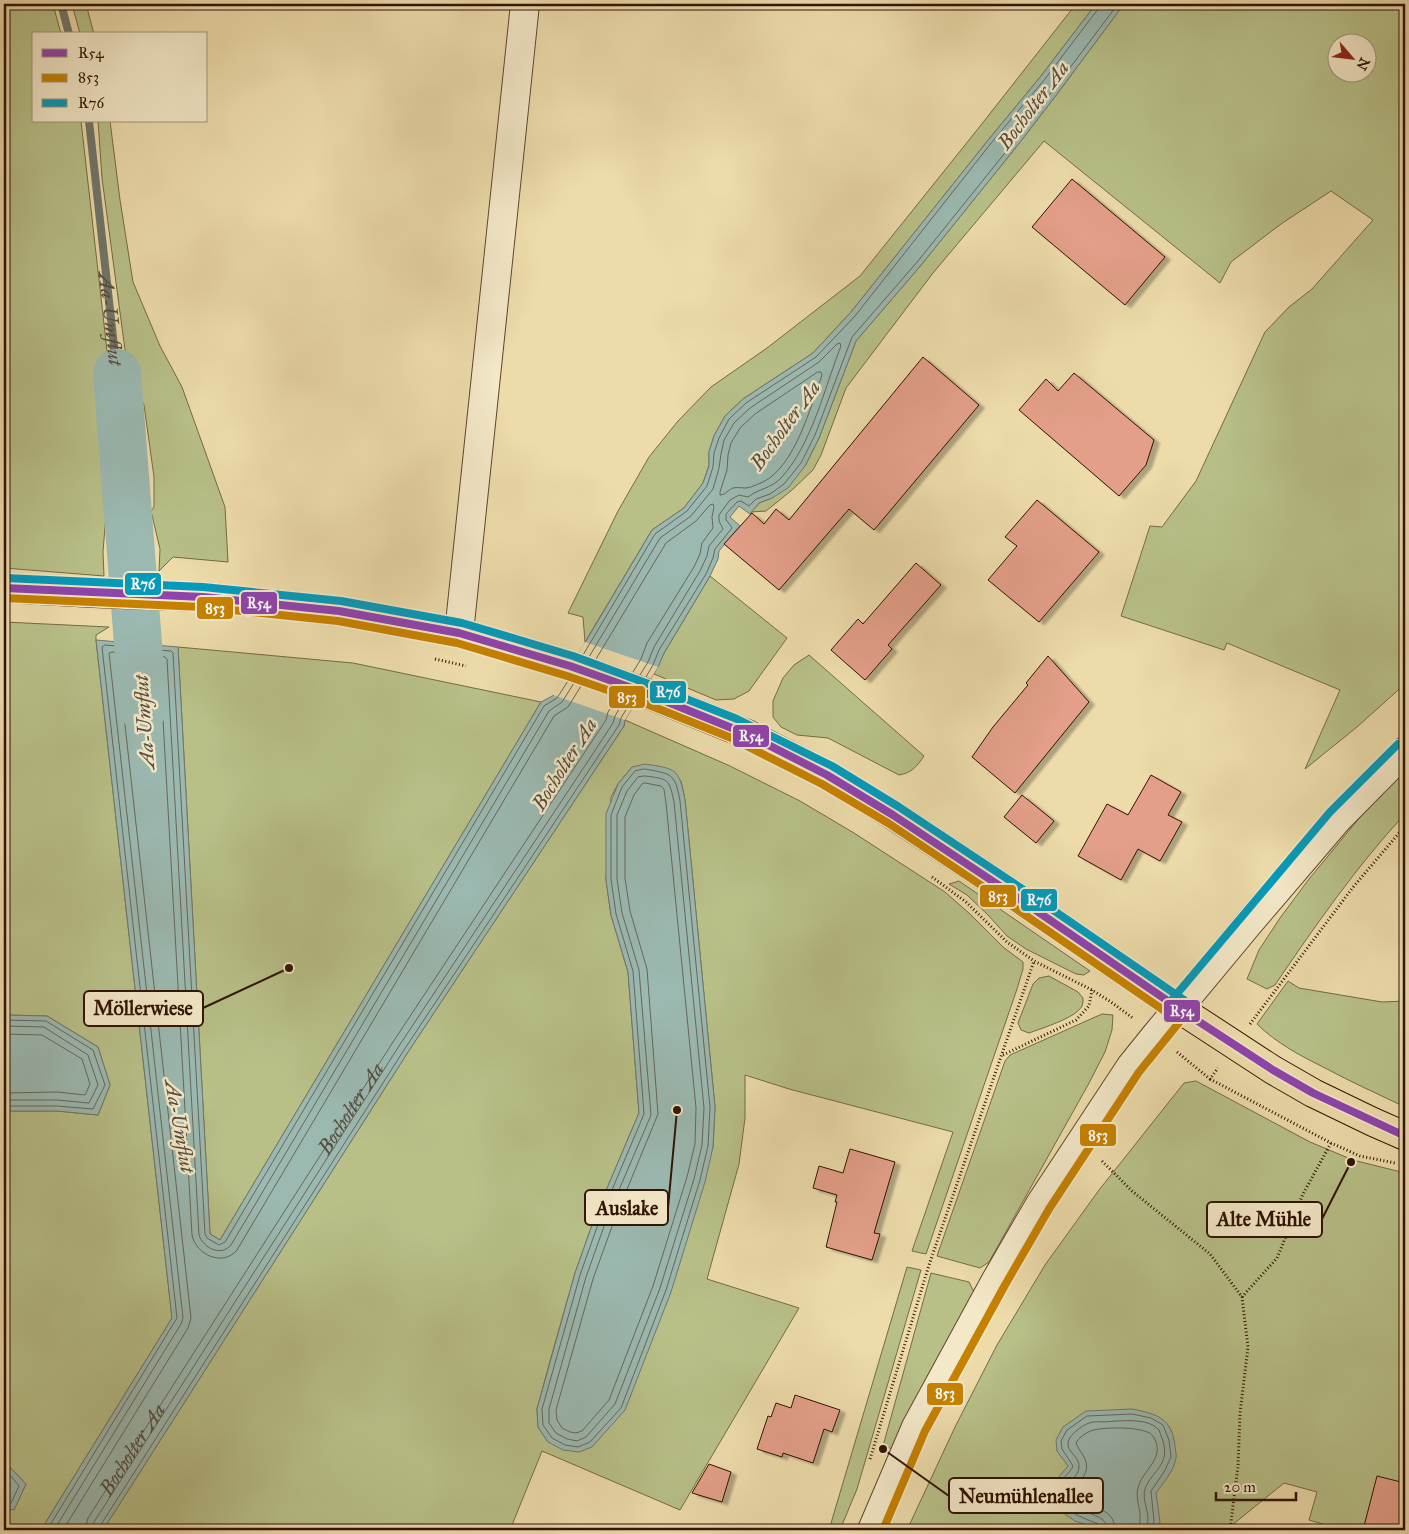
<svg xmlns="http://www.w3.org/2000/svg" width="1409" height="1534" font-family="'IM FELL Great Primer',serif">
<defs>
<filter id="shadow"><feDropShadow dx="5.5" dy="3" stdDeviation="1" flood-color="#0004"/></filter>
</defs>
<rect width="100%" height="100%" fill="#eddbaa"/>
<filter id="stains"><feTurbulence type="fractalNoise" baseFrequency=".004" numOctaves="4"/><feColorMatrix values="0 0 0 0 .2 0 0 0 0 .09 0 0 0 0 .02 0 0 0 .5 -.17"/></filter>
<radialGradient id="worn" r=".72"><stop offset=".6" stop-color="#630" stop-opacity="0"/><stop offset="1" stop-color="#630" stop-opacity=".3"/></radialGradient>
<g fill="#b8c088" stroke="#746a45" fill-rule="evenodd">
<polygon points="4,4 53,4 61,34 34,34 34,121 81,121 110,377 102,412 98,417 107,502 103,552 104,576 4,568"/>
<polygon points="72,4 86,4 94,34 80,34"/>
<polygon points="1076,4 1096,4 1041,76 989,139 851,312 813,353 743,399 725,416 714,436 709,452 709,465 703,483 684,508 652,530 585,642 583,617 568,613 618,511 649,457 678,421 711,387 767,348 860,276 981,125"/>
<path d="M1124,4H1405V684L1357,727L1305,769L1340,690L1227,643L1224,650L1121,616L1150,526L1162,527L1196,481L1265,332L1289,307L1312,289L1373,220L1331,191L1281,224L1231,262L1220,283L1044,141L933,273L846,388L821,455L813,470L792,490L766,511L751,512L759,503L772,498L805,466L819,438L856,341L922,264L1021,141L1057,94ZM1336,42H1366V72H1336Z"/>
<polygon points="98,121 110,121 120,200 133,282 160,346 182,387 225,507 228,562 173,557 159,571 160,549 151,511 154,507 154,477 144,405 128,372 102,178"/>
<polygon points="710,576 787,638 749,691 734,699 716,700 654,674 664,653"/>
<polygon points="4,622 109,627 96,635 96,640 172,1318 41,1530 4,1530 4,1509 14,1509 26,1484 4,1461 4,1111 57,1111 98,1115 110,1085 98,1047 47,1016 4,1015"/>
<polygon points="178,647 353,663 541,702 220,1240 210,1234"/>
<path d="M809,655L924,756C917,766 912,773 899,775L828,738L797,735L781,727L773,717V701L783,678L794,665Z"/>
<path d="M625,720L730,766L800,801L854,833L945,892L970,914L1003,947L1023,962V969L1017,989L926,1254L912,1251L953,1132L789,1089L745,1075V1118L739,1164L707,1279L799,1308L680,1510L542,1451L510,1530H103L408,1052L624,726ZM632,767L681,781L685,800L715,1107L713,1147L548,1442L538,1427L537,1409L550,1361L575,1273L596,1214L639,1113L628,972L611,915L606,880L611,797L618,784Z"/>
<path d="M1405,769V814C1356,867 1315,926 1275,985L1267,989L1247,979L1259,950L1280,918L1309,879L1366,810Z"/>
<polygon points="959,881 1090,971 1084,975 1076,974 1026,949 1007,936 988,915 967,895 949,884"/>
<path d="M1049,976L1078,992L1083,998C1083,1000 1083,1004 1082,1006C1076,1018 1042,1028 1029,1033L1021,1030L1018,1023L1033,984L1039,978Z"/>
<path d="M1288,981L1299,988L1382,1002L1405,1001V1107C1378,1094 1351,1082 1325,1068C1301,1056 1276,1043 1257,1024Z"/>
<polygon points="1102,1014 1113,1015 1112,1030 1105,1052 1088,1085 989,1262 980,1268 937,1256 1005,1061 1010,1055"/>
<polygon points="1196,1081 1310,1142 1353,1160 1405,1173 1405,1530 1343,1530 1309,1520 1317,1492 1284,1483 1226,1530 907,1530 955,1427 997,1345 1045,1265 1099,1190 1184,1083"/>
<polygon points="907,1267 921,1270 857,1489 840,1530 829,1530"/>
<polygon points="931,1273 969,1282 974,1292 893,1449 883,1446"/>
</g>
<g fill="#9bb9b1" stroke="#71776b">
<polygon points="1096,4 1124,4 1057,94 1021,141 922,264 856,341 819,438 805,466 788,488 772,498 759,503 750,514 739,506 730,517 740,526 719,551 718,559 710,576 664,653 658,667 625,720 624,726 408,1052 103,1530 41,1530 172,1318 96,640 178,647 210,1234 220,1240 541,702 554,695 652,530 684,508 703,483 709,466 709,452 714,436 725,416 743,399 813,353 851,312 989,139 1041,76"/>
<path d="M645,764C676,769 679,768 685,800L715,1107L713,1147L705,1182L671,1292L625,1410L592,1447L579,1452L563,1450L548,1442L538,1427L537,1409L575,1273L596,1214L639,1113L628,972L611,915L606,880V814L618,784L632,767Z"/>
<polygon points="4,1015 47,1016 98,1047 110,1085 98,1115 57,1111 4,1111"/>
<path d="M1132,1409C1157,1414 1172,1418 1175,1446C1175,1450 1177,1455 1176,1458C1174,1471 1163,1483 1156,1493L1160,1522L1157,1530H1103L1075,1521L1059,1510L1054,1495L1057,1479L1068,1466L1057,1451L1056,1440L1063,1427L1086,1411Z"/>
<polygon points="4,1461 26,1484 14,1510 4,1508"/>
</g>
<polygon fill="#eddbaa" points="585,642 658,667 625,720 553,695"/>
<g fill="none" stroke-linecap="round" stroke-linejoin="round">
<g stroke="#66665a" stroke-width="1">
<path d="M818,372H821L822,375C811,406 795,466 763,482C758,484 750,488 745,488C741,488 738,487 733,488C728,490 725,495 720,495V492L727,470L728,455L731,443L740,428L755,414Z"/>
<polyline points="583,655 655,534 687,511 707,486 713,467 714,453 719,438 729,419 746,403 816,357 855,316 992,142 1045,79 1095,13 1099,8 1099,4"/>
<path d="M589,657L660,538L691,516L713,489L719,468L721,454L724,440L734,423L750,408L819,362L837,344L840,343L841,346C824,389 812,444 781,478C772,488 758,489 748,497L739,495L730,500L719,515V521L723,529L709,546L707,556L700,571L654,647L648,662L640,675"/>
<polyline points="596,659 666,543 696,521 710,505 713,504 714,507 712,517 713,528 702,543 700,554 694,567 647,643 641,659 633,672"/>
<polyline points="646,677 653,665 659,650 706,574 713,558 715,549 732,528 731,526 726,520 726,514 737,502 741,501 749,506 756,499 770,494 784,484 801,463 815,435 852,337 918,261 1017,138 1118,4"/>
<path d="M645,769C672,774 675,773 680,801L710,1107L708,1146L700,1180L666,1290L621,1408L590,1442L578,1447L565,1445L552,1438L543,1425L542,1409L580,1275L601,1216L644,1114L633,971L616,914L611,879V815L622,787L635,771Z"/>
<path d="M645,776C668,779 669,778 674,802L704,1108L702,1145L694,1179L660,1288L615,1404L586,1437L577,1441L567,1439L556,1433L549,1423V1409L586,1277L607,1218L651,1115L639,970L622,913L617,879V815L627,791L638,777Z"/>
<polygon points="645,783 661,786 664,789 666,803 696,1108 695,1144 687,1177 653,1286 609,1400 582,1431 576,1433 570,1432 562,1428 557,1420 556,1410 593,1279 614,1221 658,1114 647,969 630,911 625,878 625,817 634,795 642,784"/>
<polyline points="4,1020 46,1021 93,1050 105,1085 93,1109 57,1106 4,1106"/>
<polyline points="4,1026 44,1027 88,1055 98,1085 89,1103 57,1100 4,1100"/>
<polyline points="4,1034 42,1035 82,1059 90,1084 86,1093 85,1095 57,1092 4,1093"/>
<polyline points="4,1468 19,1486 11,1503 4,1504"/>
<polyline points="47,1530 177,1318 102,647 105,645 171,651 173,653 205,1234 207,1238 219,1245 225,1242 544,706 557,698 568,681"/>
<path d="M54,1530L181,1324L183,1318L109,653L112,652L165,657L167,659L199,1235C203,1248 221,1257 231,1245L549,711L562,702L574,683"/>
<path d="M63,1530L188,1328L191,1318L118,662L120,661L158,664L160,666L192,1235C196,1255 223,1267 237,1250L554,716L568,707L581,686"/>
<path id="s1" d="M85,1530L88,1518L393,1042L606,720L608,712L617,699"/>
<polyline points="92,1530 94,1522 399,1046 598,746 613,723 615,716 624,701"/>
<polyline points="99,1530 100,1526 404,1050 603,749 619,725 621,718 630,703"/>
<path d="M1101,1530V1526L1098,1524C1080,1516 1050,1509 1061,1482C1064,1476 1071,1472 1073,1466L1062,1449L1061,1441L1067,1430L1087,1416L1132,1414L1151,1418L1163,1425L1169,1440L1171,1457L1164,1472L1151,1491L1154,1521L1152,1530"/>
<path d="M1108,1530C1106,1507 1066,1518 1066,1493C1066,1481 1079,1477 1079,1467C1080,1457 1067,1452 1068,1443C1069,1435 1081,1426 1089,1423C1093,1421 1099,1422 1104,1422C1119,1421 1148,1417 1159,1430C1160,1433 1162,1438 1163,1441C1170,1466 1152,1470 1145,1489C1142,1498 1148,1510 1148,1519C1148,1523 1146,1526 1146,1530"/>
<path d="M1115,1530C1114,1503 1088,1513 1075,1498C1068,1489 1084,1480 1086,1471C1089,1459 1080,1453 1076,1443C1078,1438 1088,1431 1094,1430C1105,1427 1146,1426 1153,1436C1167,1458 1142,1470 1138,1488C1135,1498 1141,1509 1140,1519C1140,1523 1139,1526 1139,1530"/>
</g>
<g stroke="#71776b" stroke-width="8">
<polyline points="61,4 69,34"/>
<path id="s2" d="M89,121L117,373"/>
</g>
<polyline stroke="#9bb9b1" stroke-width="48" points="117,373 143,708"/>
</g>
<g fill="#e39f89" stroke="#311302" filter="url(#shadow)">
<polygon points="1072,179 1165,257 1125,305 1032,227"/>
<polygon points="923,357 979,405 874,530 849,509 779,590 724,544 752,513 764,524 776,509 789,520"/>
<polygon points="1074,373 1154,440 1146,465 1119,496 1019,410 1046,379 1058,391"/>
<polygon points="1037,500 1099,552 1039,622 988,580 1017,546 1005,537"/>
<polygon points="916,563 941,585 888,645 892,649 865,680 831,650 858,619 863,624"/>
<polygon points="1048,656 1089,702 1015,793 972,757 993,727 1028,685 1026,683"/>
<polygon points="1151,775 1181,792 1168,815 1182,822 1160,861 1138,849 1121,880 1078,856 1107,804 1128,815"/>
<polygon points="1022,795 1054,821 1036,843 1004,817"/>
<polygon points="850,1149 895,1162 874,1233 880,1234 872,1260 826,1247 837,1202 835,1202 837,1195 813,1188 819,1166 843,1173"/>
<polygon points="795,1395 840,1410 832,1432 824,1429 813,1463 783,1453 782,1457 757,1449 768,1416 771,1417 776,1403 791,1408"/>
<polygon points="709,1464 731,1472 722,1502 692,1493"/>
<polygon points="1377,1476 1405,1483 1405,1530 1363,1530"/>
</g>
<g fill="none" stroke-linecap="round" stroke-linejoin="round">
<g stroke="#60452c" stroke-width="30">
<g id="minor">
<polyline points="459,633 525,4"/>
<polyline points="872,1530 916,1427 996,1280 1040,1204 1131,1066 1156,1035 1249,923 1338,819 1405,751"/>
</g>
</g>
<g stroke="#311302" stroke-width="30">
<polyline id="major" points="4,588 94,593 203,597 339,611 459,633 570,666 643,692 749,735 827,775 893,815 1015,896 1178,1008 1273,1070 1313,1093 1373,1122 1405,1136"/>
</g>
<g stroke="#311302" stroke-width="3" stroke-dasharray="1 2.5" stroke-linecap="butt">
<polyline points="435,659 466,666"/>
<polyline points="932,877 966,902 1007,942 1034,961 1092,990 1111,1002 1134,1019"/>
<polyline points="1250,1024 1354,886 1405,826"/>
<polyline points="1177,1052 1210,1079 1218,1068"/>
<polyline points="1003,1055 1076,1020 1089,1006 1092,990"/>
<polyline points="1210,1079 1331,1143 1360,1156 1395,1163"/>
<polyline points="1102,1161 1132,1191 1210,1254 1242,1297 1248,1347 1240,1413 1238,1466 1230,1530"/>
<polyline points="1242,1297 1277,1258 1303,1194 1331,1143"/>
<polyline points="870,1459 929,1265 1034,961"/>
</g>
<use href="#minor" stroke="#f3e8c8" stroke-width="28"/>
<use href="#major" stroke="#eddbaa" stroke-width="28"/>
<g stroke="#f3e8c8" stroke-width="11">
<polyline id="bus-1" points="4,588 203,597 339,611 459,633 570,666 643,692 749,735 827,775 893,815 1015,896 1178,1008 1273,1070 1313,1093 1405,1136"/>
</g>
<g stroke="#f3e8c8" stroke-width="11">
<g id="bus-2">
<polyline points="4,598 202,607 338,621 457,643 567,676 639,701 729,737 822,784 888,823 1009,904 1172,1016"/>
<polyline points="883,1530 925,1431 1005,1285 1049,1209 1139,1072 1186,1014"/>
</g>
</g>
<g stroke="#f3e8c8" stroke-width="11">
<g id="bus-3">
<polyline points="5,578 203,587 341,601 462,623 573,656 646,683 737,719 832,766 899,807 1021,888 1184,1000"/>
<polyline points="1170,1002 1330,812 1398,744"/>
</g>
</g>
<use href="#bus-1" stroke="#8e44ad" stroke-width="8"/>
<use href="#bus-2" stroke="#c68100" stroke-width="8"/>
<use href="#bus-3" stroke="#059aba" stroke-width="8"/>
</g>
<g text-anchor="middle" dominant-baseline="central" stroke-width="5" stroke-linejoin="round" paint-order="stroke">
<g font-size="20" font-style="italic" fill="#564d3f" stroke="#f3e8c8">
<text transform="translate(1033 105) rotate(-53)">Bocholter Aa</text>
<text stroke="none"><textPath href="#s2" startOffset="199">Aa-Umflut</textPath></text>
<text transform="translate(785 425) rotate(-54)">Bocholter Aa</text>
<text transform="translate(144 722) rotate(-94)">Aa-Umflut</text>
<text transform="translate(564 764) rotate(-58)">Bocholter Aa</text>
<text stroke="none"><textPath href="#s1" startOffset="499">Bocholter Aa</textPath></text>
<text transform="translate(180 1126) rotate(80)">Aa-Umflut</text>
<text stroke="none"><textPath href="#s1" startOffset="94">Bocholter Aa</textPath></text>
</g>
</g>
<path fill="none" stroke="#311302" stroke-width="2" d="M289 968L203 1008M677 1110L668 1208M1351 1162L1322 1219M883 1449L949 1496"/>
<g fill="#311302" stroke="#f3e8c8" stroke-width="2">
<circle cx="289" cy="968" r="5"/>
<circle cx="677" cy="1110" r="5"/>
<circle cx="1351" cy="1162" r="5"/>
<circle cx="883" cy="1449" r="5"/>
</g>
<g fill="#f3e8c8" stroke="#311302" stroke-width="2">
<rect x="84" y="991" width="119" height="35" rx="5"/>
<rect x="585" y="1190" width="83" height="35" rx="5"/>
<rect x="1207" y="1202" width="115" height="35" rx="5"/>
<rect x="949" y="1478" width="154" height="35" rx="5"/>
</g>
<g font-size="20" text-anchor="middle" font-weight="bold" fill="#311302">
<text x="143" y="1015">Möllerwiese</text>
<text x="627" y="1215">Auslake</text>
<text x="1264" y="1226">Alte Mühle</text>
<text x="1026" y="1503">Neumühlenallee</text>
</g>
<g stroke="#f3e8c8" stroke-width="2">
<rect x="124" y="572" width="38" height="24" rx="5" fill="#059aba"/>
<rect x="240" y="591" width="38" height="24" rx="5" fill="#8e44ad"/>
<rect x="196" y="596" width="38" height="24" rx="5" fill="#c68100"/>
<rect x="649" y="680" width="38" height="24" rx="5" fill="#059aba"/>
<rect x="608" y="685" width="38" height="24" rx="5" fill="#c68100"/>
<rect x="732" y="724" width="38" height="24" rx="5" fill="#8e44ad"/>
<rect x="979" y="884" width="38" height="24" rx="5" fill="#c68100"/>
<rect x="1020" y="888" width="38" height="24" rx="5" fill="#059aba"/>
<rect x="1163" y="999" width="38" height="24" rx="5" fill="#8e44ad"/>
<rect x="1079" y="1123" width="38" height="24" rx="5" fill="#c68100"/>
<rect x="926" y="1382" width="38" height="24" rx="5" fill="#c68100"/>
</g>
<g font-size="14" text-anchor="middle" font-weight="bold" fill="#fff">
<text x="143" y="589">R76</text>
<text x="259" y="608">R54</text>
<text x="215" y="613">853</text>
<text x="668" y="697">R76</text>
<text x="627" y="702">853</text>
<text x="751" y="741">R54</text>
<text x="998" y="901">853</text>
<text x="1039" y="905">R76</text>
<text x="1182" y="1016">R54</text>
<text x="1098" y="1140">853</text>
<text x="945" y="1398">853</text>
</g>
<rect width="1409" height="1534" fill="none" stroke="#eddbaa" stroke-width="20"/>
<rect x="5" y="5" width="1399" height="1524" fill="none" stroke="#311302" stroke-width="2.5"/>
<rect x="10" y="10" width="1389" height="1514" fill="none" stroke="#311302"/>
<rect x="32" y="32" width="175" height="90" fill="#f3e8c8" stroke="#a59379"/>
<rect x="42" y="49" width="25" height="8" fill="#8e44ad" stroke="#a59379"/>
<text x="78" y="58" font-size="15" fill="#311302">R54</text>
<rect x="42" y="74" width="25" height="8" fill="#c68100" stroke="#a59379"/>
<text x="78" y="82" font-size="15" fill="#311302">853</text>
<rect x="42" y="99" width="25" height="8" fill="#059aba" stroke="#a59379"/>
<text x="78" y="108" font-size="15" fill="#311302">R76</text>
<g transform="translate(1352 58) rotate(118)"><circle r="24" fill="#f3e8c8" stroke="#a59379"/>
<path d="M0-4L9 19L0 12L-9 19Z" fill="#8f2418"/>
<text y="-8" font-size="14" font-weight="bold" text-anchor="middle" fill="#311302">N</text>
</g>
<path d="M1216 1492v8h80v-8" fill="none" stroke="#311302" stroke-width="2.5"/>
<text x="1224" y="1492" font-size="15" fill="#311302" stroke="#f3e8c8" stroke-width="4" paint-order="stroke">20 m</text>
<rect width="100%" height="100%" filter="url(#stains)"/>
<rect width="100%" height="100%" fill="url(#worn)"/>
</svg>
